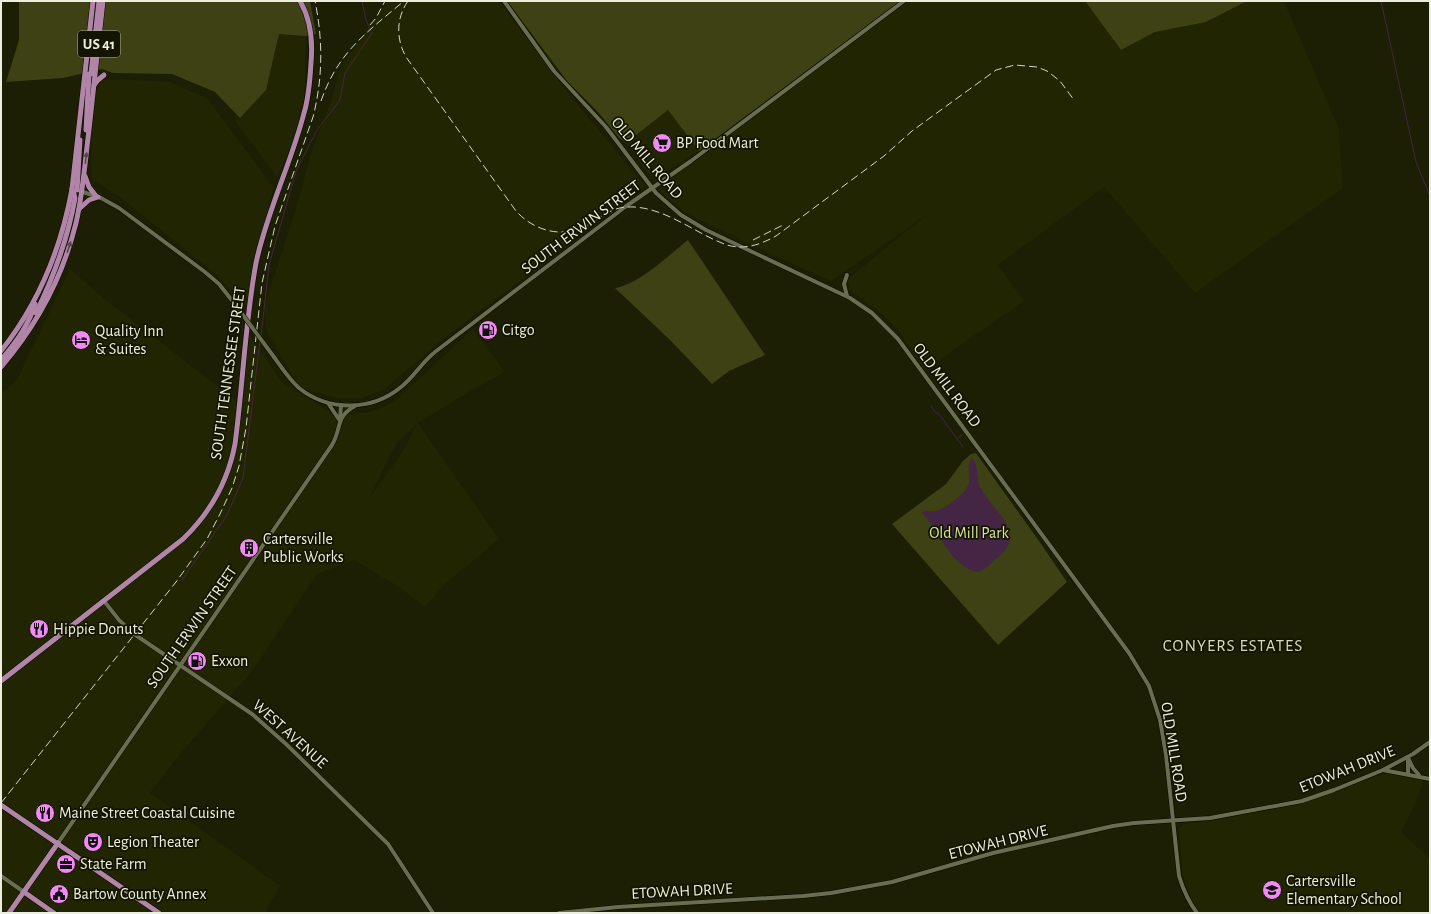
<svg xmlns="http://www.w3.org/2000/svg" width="1431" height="914" font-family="'Alegreya Sans',sans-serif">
<rect width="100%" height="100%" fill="#1c1f03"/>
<g fill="#222501" fill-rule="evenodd">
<polygon points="388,1 499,1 573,99 645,186 443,339 385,389 363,398 340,399 300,388 267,333 264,307 298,202 311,153 331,101 341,67"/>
<polygon points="908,1 1085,1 1121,50 1155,32 1206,22 1247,1 1284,1 1339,129 1343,188 1195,293 1104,187 998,265 1024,301 925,370 897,328 882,314 850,290 847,280 900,236 927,215 831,281 781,259 684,212 661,192 660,189 661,186"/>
<polygon points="279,33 306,36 305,92 294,139 277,177 235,121 240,118 266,90"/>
<polygon points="118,79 171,82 208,99 273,187 246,307 233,292 216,274 121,198 91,178 92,101 102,80"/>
<polygon points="668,110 699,151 654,179 650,176 626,143"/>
<path d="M70,269L106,300L242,405L249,335L283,383L332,413L349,414L370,412L394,402L473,329L505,372L467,393L418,423L499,539L445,584L425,607L399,587L354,560L317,574L253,670L176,759L150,793L280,886L265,913H1V394L16,381ZM417,424L403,451L370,497L396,444Z"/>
<polygon points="1388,773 1414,777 1422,780 1422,787 1413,808 1401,832 1430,859 1430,913 1200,913 1193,903 1183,876 1179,829 1182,825 1184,824 1230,818 1304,803 1325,796 1368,779"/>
</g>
<g fill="#3d4113">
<polygon points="19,1 310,1 316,34 306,36 279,34 266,90 240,118 215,92 172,74 113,73 102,69 63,78 6,82 19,40"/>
<polygon points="507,1 900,1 699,151 668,110 626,143 619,138 598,112 567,81"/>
<polygon points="1085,1 1247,1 1206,22 1155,32 1121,50"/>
<path d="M688,240L765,355L729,371L712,384L671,341L615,288C638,285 669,255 688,240Z"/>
<polygon points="976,453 1039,541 1067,582 998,645 892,524 946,484 963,461 971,454"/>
</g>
<path fill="#442544" d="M972,458C980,467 975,478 981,489C993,511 1029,533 997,558C991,563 985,570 978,572C951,568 939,530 922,513L926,510C936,518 964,495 968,486C972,478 966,469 970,461V459Z"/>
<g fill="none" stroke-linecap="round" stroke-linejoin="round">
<g stroke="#442544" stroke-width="1">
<polyline points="1381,1 1416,162 1430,196"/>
<polyline points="261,336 269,265 296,171 317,130 340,100 345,73 372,33 366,20 362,1"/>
<polyline points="931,406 935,412 939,414 963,447"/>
<polyline points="958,438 962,435"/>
<polyline points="921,509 923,511"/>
<polyline points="182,580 227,515 243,478 260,341"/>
</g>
<g stroke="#070800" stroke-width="5">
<g id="minor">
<path d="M504,1L554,71L606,127L656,193L681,215L706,230L850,298L872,313L898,339L1129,653L1149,686L1160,720L1166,755L1179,876C1183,889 1188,901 1197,913"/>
<polyline points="80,191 101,198 119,208 205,272 219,284 234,303"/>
<polyline points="847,275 844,284 847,296"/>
<path d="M274,357C282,368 289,379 299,388C329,412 372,411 401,387C414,377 422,362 435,352L625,207L691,161L904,1"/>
<polyline points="328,403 340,421"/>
<polyline points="340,419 341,405"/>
<polyline points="104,601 119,620 134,634 252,714 286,744 388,844 433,913"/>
<polyline points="1408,758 1413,768 1419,775"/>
<polyline points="1383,770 1430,779"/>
<polyline points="1408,774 1408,758"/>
<path d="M58,843L332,445C342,428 335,417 355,406"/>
<polyline points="1,876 24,892"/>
<polyline points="559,913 618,907 803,896 831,893 892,882 993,853 1113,826 1134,823 1210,818 1302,801 1334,790 1383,770 1413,754 1430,742"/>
</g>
</g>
<g stroke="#070800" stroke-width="6">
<g id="major">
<polyline points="91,74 99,1"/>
<polyline points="94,85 98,80 104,75"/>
<polyline points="86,130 89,74"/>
<polyline points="85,176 89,187 96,196"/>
<polyline points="77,190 80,140"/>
<polyline points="79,209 89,200 98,197"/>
<path d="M36,313C54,276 68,238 75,198L74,194L72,189"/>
<path d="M1,351C39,303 61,249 72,189L93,1"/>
<path d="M1,360C15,344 29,325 35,304"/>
<path d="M1,367C37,325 63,276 76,223C83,193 85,161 89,130C94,87 98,44 103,1"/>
<path d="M1,681L183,539C210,513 228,481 235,444C243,384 245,323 256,263C267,211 291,164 304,113C309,97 310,80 311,63C313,41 311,20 300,1"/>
<polyline points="1,805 159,913"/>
<polyline points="24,892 54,913"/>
<polyline points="9,913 58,843"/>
</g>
</g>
<use href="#minor" stroke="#6a6e50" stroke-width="4"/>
<use href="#major" stroke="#b185a8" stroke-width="5"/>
<g stroke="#d4d7c5" stroke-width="1" stroke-dasharray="8 4" stroke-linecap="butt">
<path d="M408,1C396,18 396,39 406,57L516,211C534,231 563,239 588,225C605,215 612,206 634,207C668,209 696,234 727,245C744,250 760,245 776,236L884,156L912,131L996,70L1015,65L1037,67L1047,71L1060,81L1074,100"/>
<polyline points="370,25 376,18 385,1"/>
<path d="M321,101C338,52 366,33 404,1"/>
<polyline points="753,240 783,225"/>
<path d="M1,803L176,582L207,539L220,514L232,488L239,466L246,428L262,283L275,226L313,117C323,78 323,40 315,1"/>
</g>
<g stroke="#070800" stroke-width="5" stroke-linecap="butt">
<polyline id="minor-bridge" points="234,303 274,357"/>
</g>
<use href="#minor-bridge" stroke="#6a6e50" stroke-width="4"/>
</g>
<defs><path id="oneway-solid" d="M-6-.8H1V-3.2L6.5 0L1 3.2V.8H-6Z"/></defs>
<g fill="#5a474c">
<use href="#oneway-solid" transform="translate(86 158) rotate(-83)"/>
<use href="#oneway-solid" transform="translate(69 247) rotate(-72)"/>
</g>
<defs>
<g id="supermarket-disc" transform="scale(1)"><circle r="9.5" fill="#f18af4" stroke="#131500"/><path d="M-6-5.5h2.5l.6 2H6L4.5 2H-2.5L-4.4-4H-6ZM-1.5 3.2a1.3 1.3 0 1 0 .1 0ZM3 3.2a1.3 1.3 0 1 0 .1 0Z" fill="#111"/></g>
<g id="fuel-disc" transform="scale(1)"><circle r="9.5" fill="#f18af4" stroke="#131500"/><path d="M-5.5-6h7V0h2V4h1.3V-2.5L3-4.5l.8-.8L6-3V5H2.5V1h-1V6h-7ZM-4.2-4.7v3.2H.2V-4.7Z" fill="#111"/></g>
<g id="hotel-disc" transform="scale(1)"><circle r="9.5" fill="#f18af4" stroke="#131500"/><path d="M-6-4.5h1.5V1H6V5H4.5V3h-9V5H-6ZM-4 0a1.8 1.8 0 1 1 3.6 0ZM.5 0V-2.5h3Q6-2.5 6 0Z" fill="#111"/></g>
<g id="building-disc" transform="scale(1)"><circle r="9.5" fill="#f18af4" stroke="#131500"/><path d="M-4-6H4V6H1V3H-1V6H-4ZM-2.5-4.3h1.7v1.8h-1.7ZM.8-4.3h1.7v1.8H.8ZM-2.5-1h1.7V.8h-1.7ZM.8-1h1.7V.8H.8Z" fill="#111"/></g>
<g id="restaurant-disc" transform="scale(1)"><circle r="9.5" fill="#f18af4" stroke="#131500"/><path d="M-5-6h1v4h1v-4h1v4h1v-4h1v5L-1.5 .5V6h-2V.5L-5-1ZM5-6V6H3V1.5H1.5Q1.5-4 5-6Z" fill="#111"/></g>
<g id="theatre-disc" transform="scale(1)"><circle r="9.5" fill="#f18af4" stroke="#131500"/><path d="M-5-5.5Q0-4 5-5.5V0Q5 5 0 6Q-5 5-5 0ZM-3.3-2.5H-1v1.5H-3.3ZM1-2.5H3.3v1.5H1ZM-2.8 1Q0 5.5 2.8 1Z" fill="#111"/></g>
<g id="office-disc" transform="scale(1)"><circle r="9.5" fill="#f18af4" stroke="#131500"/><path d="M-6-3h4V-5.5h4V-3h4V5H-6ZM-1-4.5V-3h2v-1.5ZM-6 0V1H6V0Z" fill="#111"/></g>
<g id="school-disc" transform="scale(1)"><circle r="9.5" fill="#f18af4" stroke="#131500"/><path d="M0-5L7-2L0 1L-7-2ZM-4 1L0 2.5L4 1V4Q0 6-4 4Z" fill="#111"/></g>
<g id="civic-disc" transform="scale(1)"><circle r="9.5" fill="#f18af4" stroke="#131500"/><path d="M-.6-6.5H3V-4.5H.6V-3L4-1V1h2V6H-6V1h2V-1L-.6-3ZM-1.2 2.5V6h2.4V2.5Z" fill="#111"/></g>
</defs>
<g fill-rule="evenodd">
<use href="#supermarket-disc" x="662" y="143"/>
<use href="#fuel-disc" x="488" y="330"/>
<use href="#hotel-disc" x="81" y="340"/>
<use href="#building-disc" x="249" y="548"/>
<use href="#restaurant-disc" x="39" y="629"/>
<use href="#fuel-disc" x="197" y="661"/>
<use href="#restaurant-disc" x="45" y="813"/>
<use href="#theatre-disc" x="93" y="842"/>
<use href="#office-disc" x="66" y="864"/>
<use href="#school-disc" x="1272" y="890"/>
<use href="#civic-disc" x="59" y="894"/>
</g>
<g text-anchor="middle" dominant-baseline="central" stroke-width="3.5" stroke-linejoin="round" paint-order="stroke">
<rect fill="#131500" stroke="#abae9b" stroke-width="1" x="78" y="31" width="42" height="26" rx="3"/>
<g font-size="15" font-weight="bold" fill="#ecefde">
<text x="99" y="44">US 41</text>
</g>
<g font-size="16" fill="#ecefde" stroke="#131500" text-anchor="start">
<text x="676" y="143">BP Food Mart</text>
<text x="502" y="330">Citgo</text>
<text x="95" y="331">Quality Inn<tspan x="95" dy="18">&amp; Suites</tspan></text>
<text x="263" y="539">Cartersville<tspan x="263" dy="18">Public Works</tspan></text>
<text x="53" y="629">Hippie Donuts</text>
<text x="211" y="661">Exxon</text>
<text x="59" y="813">Maine Street Coastal Cuisine</text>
<text x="107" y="842">Legion Theater</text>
<text x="80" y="864">State Farm</text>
<text x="1286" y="881">Cartersville<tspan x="1286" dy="18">Elementary School</tspan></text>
<text x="73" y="894">Bartow County Annex</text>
</g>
<g font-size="16" fill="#ecefde" stroke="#131500">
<text transform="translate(647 158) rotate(50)">OLD MILL ROAD</text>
<text transform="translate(581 227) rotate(-37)">SOUTH ERWIN STREET</text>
<text transform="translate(228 373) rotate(-82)">SOUTH TENNESSEE STREET</text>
<text transform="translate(947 385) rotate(53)">OLD MILL ROAD</text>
<text transform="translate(192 627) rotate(-55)">SOUTH ERWIN STREET</text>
<text transform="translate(290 734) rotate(42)">WEST AVENUE</text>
<text transform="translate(1174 752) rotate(81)">OLD MILL ROAD</text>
<text transform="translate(1347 769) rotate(-22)">ETOWAH DRIVE</text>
<text transform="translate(998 842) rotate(-14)">ETOWAH DRIVE</text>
<text transform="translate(682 891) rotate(-3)">ETOWAH DRIVE</text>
</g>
<g font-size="16" fill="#dae398" stroke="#131500">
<text x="969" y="533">Old Mill Park</text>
</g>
<g font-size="17" letter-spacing="1" fill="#d5dab8" stroke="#131500">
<text x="1233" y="645">CONYERS ESTATES</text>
</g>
</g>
<rect width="1431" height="914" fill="none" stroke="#ecefde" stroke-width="4"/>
</svg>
